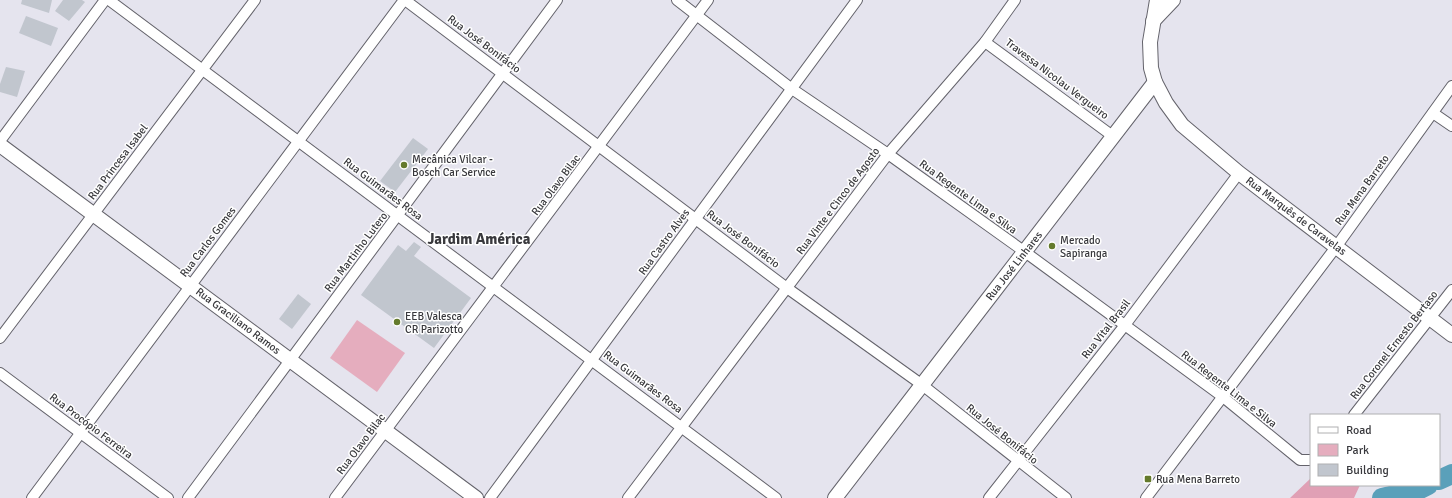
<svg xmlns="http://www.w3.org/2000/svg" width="1452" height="498" font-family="Signika,sans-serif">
<rect width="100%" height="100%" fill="#e5e4ee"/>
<polygon fill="#e5adbe" points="357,320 405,353 377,392 330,358"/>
<g fill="#e0a0b5">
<polygon points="1311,478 1311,485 1360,485 1354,498 1290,498"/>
<polygon points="1420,489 1420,498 1382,498"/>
</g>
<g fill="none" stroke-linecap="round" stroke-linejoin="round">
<g stroke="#5aa0ba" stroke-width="20">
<polyline points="1439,480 1452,474"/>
<polyline points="1382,498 1420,489 1428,485"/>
</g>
</g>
<g fill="#c1c6ce">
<polygon points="22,0 52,0 49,13 21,4"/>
<polygon points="63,0 82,0 85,2 69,21 55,11"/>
<polygon points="26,16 58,28 51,46 19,33"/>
<polygon points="6,67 25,71 17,97 0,92 0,84"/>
<polygon points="413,138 428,149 395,192 380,181"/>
<polygon points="414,242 421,247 414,256 471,298 434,348 361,295 398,245 406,251"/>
<polygon points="298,294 311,304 292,329 279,319"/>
</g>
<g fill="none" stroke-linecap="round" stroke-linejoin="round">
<g stroke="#64636b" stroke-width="12">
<g id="street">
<polyline points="109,0 776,498"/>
<polyline points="405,0 787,288 921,384 1066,498"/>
<polyline points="677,0 792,89 888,154 1025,252 1223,397 1300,460 1311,460"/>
<polyline points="985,42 1114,137"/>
<polyline points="1433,113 1452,126"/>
<polyline points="0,141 105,0"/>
<polyline points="0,338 255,0"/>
<polyline points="0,373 168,498"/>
<polyline points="1354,415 1452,290"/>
<polyline points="32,498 404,0"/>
<polyline points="188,498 557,0"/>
<polyline points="335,498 708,0"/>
<polyline points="490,498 857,0"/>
<polyline points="628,498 888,154 985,42 1015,0"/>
<polyline points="989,498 1125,325 1239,173"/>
<polyline points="1146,498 1336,247 1452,86"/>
</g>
</g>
<g stroke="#64636b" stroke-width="16">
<g id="secondary">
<polyline points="1157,0 1150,42 1151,68 1155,82 1166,103 1182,125 1239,173 1452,335"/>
<polyline points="1153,21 1173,0"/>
<polyline points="0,145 476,498"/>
<path d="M835,498C941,359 1049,221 1155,82"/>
</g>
</g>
<use href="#street" stroke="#fff" stroke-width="10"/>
<use href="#secondary" stroke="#fff" stroke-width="14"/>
</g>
<g fill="#647a2c" stroke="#fff" stroke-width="1.5">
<circle cx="404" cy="165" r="4"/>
<circle cx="1052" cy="246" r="4"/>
<circle cx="397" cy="322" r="4"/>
<rect x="1144" y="475" width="8" height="8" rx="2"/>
</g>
<g text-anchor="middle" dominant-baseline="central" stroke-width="3" stroke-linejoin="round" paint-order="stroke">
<g font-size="11" fill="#39393d" stroke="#fff">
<text transform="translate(484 44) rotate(37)">Rua José Bonifácio</text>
<text transform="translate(1057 79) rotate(37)">Travessa Nicolau Vergueiro</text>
<text transform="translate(118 162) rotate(-53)">Rua Princesa Isabel</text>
<text transform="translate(556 185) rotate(-53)">Rua Olavo Bilac</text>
<text transform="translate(383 189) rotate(37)">Rua Guimarães Rosa</text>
<text transform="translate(1362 190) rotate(-54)">Rua Mena Barreto</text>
<text transform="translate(968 197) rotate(36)">Rua Regente Lima e Silva</text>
<text transform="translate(838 201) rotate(-53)">Rua Vinte e Cinco de Agosto</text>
<text transform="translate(1296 216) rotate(37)">Rua Marquês de Caravelas</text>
<text transform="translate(743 239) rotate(37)">Rua José Bonifácio</text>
<text transform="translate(208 242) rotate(-53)">Rua Carlos Gomes</text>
<text transform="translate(664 242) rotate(-54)">Rua Castro Alves</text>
<text transform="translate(356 252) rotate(-53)">Rua Martinho Lutero</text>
<text transform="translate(1014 266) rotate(-52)">Rua José Linhares</text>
<text transform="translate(238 321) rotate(37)">Rua Graciliano Ramos</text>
<text transform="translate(1106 329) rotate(-52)">Rua Vital Brasil</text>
<text transform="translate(1394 345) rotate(-52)">Rua Coronel Ernesto Bertaso</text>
<text transform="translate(643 382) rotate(37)">Rua Guimarães Rosa</text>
<text transform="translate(1229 389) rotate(38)">Rua Regente Lima e Silva</text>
<text transform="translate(91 426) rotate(37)">Rua Procópio Ferreira</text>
<text transform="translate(1002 434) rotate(39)">Rua José Bonifácio</text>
<text transform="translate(361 444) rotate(-53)">Rua Olavo Bilac</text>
</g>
<g font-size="11" fill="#39393d" stroke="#fff" text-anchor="start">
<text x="412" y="159">Mecânica Vilcar -<tspan x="412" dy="13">Bosch Car Service</tspan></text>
<text x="1060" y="240">Mercado<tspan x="1060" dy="13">Sapiranga</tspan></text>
<text x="405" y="316">EEB Valesca<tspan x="405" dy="13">CR Parizotto</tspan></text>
<text x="1156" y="479">Rua Mena Barreto</text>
</g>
<g font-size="15" font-weight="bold" fill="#39393d" stroke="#fff">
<text x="479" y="239">Jardim América</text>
</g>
</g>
<rect x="1310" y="414" width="130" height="72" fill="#ffffff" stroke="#b0b0b1"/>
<rect x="1318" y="427" width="20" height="6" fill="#ffffff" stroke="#b0b0b1"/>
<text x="1346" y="434" font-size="12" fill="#39393d">Road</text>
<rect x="1318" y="444" width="20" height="12" fill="#e5adbe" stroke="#b0b0b1"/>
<text x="1346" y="454" font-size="12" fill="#39393d">Park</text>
<rect x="1318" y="464" width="20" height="12" fill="#c1c6ce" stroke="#b0b0b1"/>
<text x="1346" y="474" font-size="12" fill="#39393d">Building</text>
</svg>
